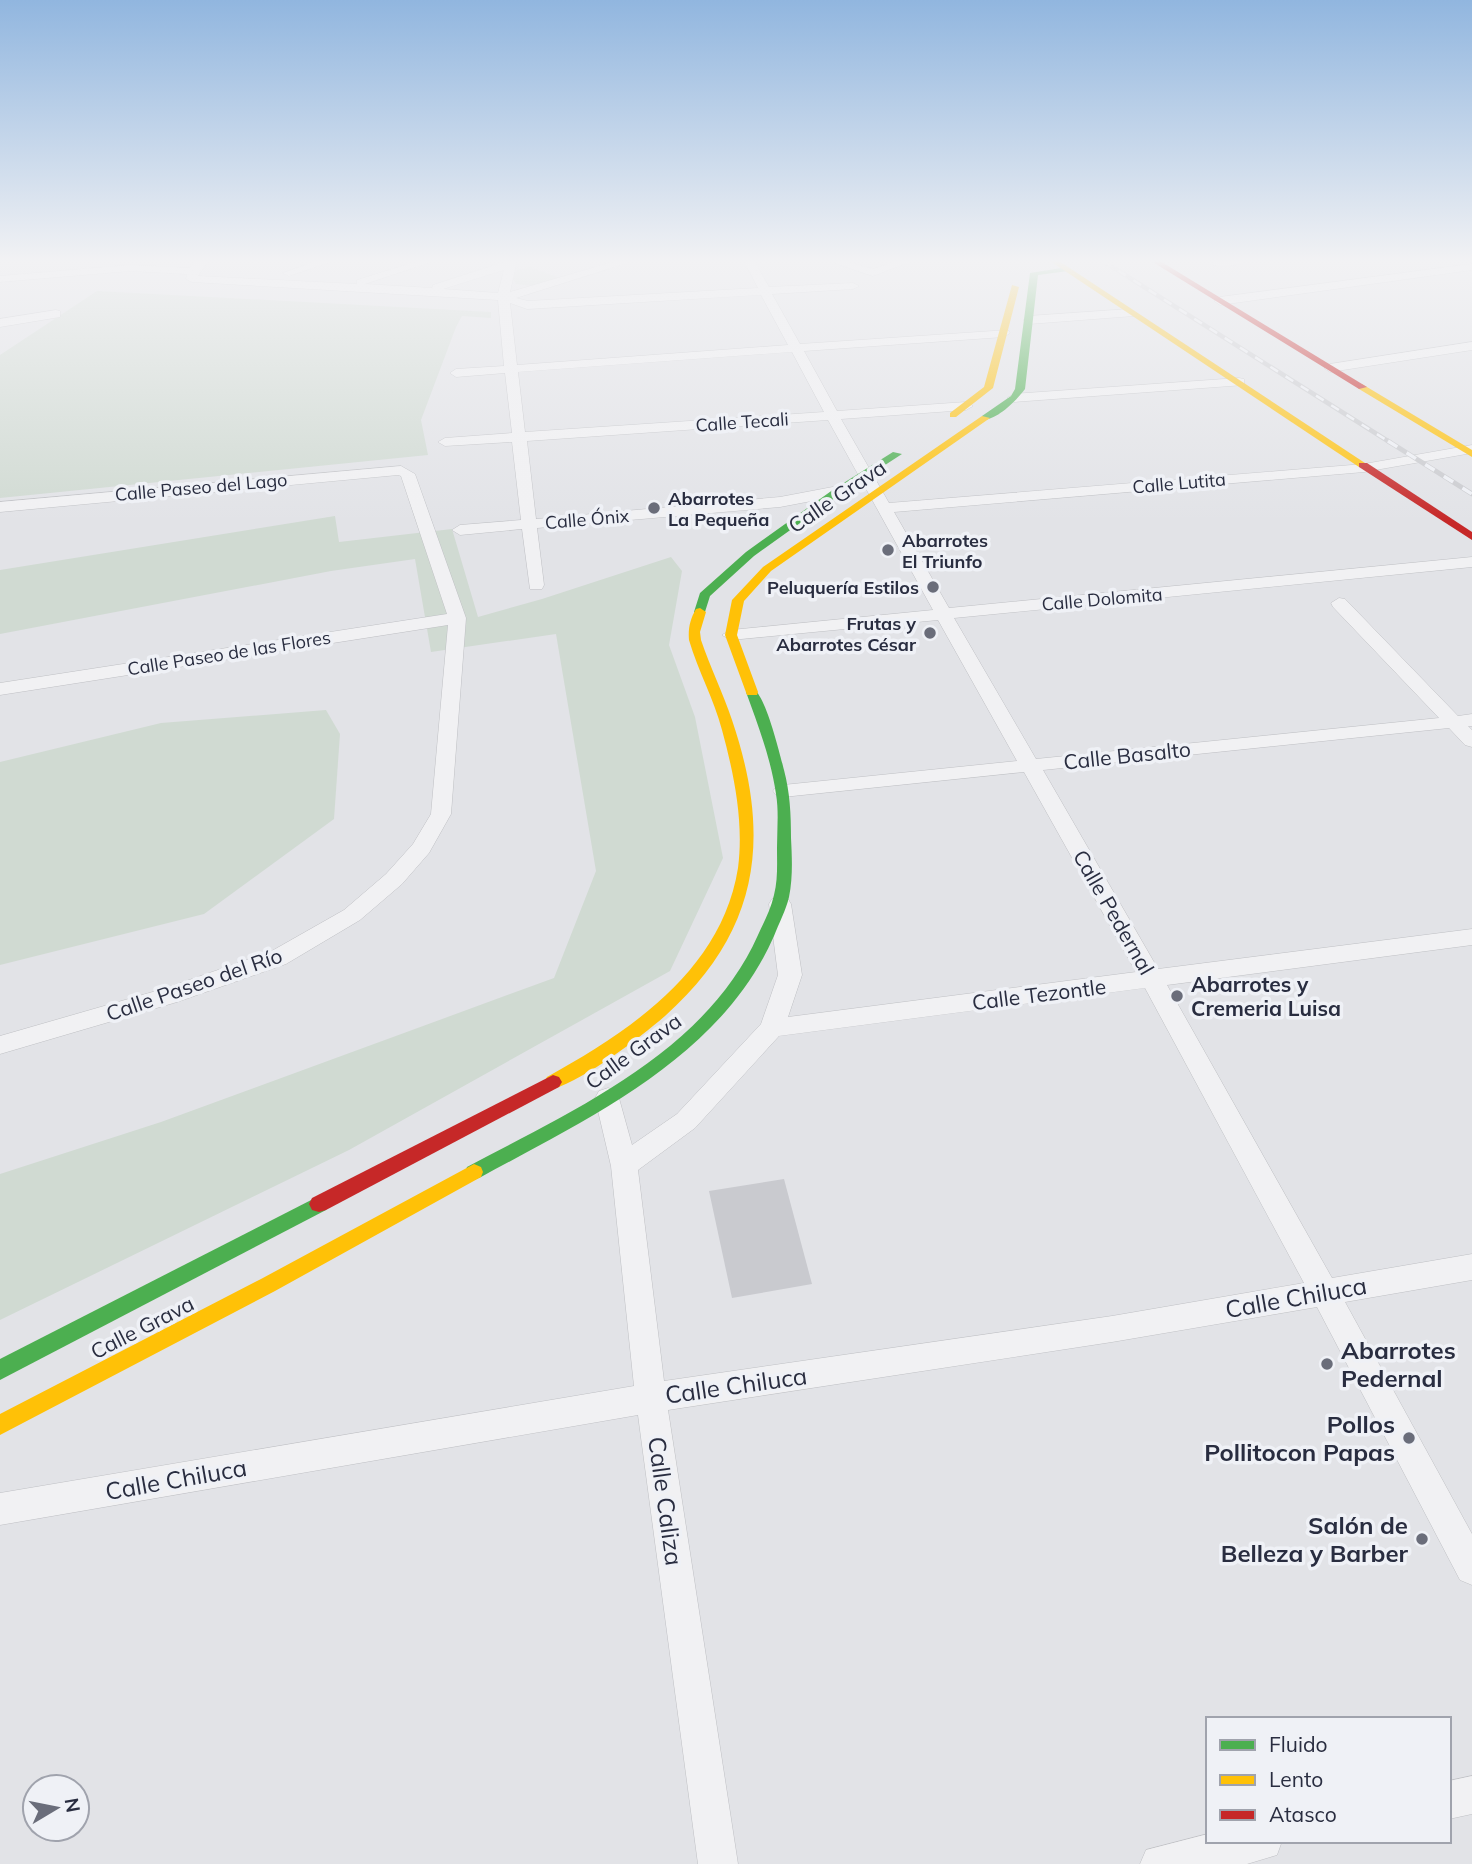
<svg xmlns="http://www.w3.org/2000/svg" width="1472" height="1864" font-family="Mulish,sans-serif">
<rect width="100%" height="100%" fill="#e2e3e7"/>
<g fill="#d0dad2">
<polygon points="530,267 560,278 533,286 516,284 513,279 514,271"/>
<polygon points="97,291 491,312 491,318 462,316 456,327 421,420 428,455 0,498 0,355"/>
<polygon points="335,516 339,542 452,529 478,617 542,599 671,557 682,571 669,645 695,717 723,858 670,971 349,1150 0,1320 0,1174 161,1122 554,978 596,871 556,634 431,652 415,559 331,571 0,634 0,570"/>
<polygon points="326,710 340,734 334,819 204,914 0,965 0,762 161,723"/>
</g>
<polygon fill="#c9cacf" points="784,1179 812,1284 732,1298 709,1191"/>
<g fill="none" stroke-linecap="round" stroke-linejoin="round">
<g stroke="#bfc0c4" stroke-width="1">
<g id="street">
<path d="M197,261H208L198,276L357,284V280L418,261H434L365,284L432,288L433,285L507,261H517L510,292L616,261H633L516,298L528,301L758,288L744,261H754L769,287L853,283L859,286L853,289L772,294L800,344L1008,330L1010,333L1004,337L804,351L837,411L966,402L973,406L966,410L841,419L889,503L1364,464L1472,445V453L1364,472L894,512L949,608L1472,557V567L954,618L1036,759L1439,718L1333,607L1331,603L1339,598L1345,599L1458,716L1472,714V726H1468L1472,730V747L1465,745L1449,728L1043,770L1158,969L1472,929V945L1167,985L1332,1278L1472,1254V1280L1345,1302L1472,1534V1585L1460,1580L1317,1307L1112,1342L668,1410L738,1864H698L638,1415L0,1525V1493L634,1386L611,1166L595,1098L599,1091L608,1088L617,1091L632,1145L677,1114L761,1024L778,975L769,904L772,899L780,896L788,899L791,904L802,975L788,1017L1136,972L1024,772L783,797L776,795L773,791L776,787L783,785L1017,761L938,620L731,640L722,635L731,630L933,610L828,420L527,441L536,519L780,497L838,486L846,491L838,496L780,507L537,528L544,585L542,589H530L522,529L460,535L452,530L460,525L521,520L512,442L445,446L438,442L445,438L512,433L505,373L456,377L450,373L456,369L504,366L498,300L192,282L186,279L187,274L130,271L0,282V276L130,265L190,268ZM504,270L498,293L443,289ZM761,295L788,345L517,365L510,303L527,309ZM792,352L824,412L525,432L518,372ZM1145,988L1304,1283L1112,1316L664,1381L638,1170L695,1128L779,1036Z"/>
<polygon points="317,261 333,261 289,276 283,273"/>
<polygon points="829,261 845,261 873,269 897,261 912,261 873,276"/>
<path d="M1213,261H1244C1238,266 1222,267 1213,265Z"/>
<polygon points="1472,264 1472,270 1220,305 1214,301 1220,297"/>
<polygon points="1130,309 1136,313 1134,316 1029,324 1023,320 1029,316"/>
<polygon points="56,310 60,311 60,317 0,327 0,319"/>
<polygon points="1472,342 1472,350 1330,372 1324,368 1330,364"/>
<polygon points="1239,378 1244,379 1244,385 1014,402 1007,398 1014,394"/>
<polygon points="401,466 415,474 466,618 451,814 429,853 402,884 360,920 286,964 177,1002 0,1054 0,1036 163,989 270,952 344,910 386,874 413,844 431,814 448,625 0,695 0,683 447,614 401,476 398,475 0,512 0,502"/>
<polygon points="1472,1776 1472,1814 1449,1819 1449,1781"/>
<polygon points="1208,1834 1208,1841 1282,1841 1277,1855 1247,1864 1140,1864 1146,1850"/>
</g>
</g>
<use href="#street" fill="#f1f1f3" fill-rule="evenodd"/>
<g fill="#4caf50" fill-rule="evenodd">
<path d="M1068,267V271L1038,275L1025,389C1016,401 997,420 982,420V416L1011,396L1015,389L1030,273Z"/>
<polygon points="893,452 902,454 842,493 754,556 710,596 704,615 696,615 694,612 700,593 746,552 834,489"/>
<path d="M752,688C765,692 780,755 784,770C790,793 791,814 791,838C792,857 793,878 789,897C786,910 779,923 774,936C721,1057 591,1117 481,1177L474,1180L467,1177L465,1172L467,1167C574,1110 706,1052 758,935C764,922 771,909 774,895C778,880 777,863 777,848C777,830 779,812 776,794C771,759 758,725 746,692Z"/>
<polygon points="319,1196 326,1198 329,1204 326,1210 0,1380 0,1359"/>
</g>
<g fill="#ffc107" fill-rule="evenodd">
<polygon points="1050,261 1059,261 1368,465 1359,467"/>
<polygon points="1012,285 1019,287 993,388 956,417 950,417 950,413 984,387"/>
<polygon points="1362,384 1472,450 1472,457 1359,389 1357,387"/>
<polygon points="982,416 990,418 771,571 744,601 737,635 758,692 757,695 747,695 725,635 732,600 763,567"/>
<path d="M700,608L706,612L700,632L701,640C710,667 723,693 732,720C772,838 760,931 665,1016C637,1040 587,1078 553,1089L547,1087L544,1082L547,1077C630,1031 722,970 738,868C744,822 734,774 722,730C714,699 698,671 689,640C688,629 690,619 696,609Z"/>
<polygon points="474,1164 481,1167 483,1172 481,1177 275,1291 0,1435 0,1414 261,1279"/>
</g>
<g fill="#c62828" fill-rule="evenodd">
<polygon points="1151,261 1160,261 1367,387 1359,389"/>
<polygon points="1359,463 1367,463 1472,532 1472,540 1359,467"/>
<polygon points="553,1075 559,1077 562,1082 559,1087 326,1210 319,1212 312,1210 309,1204 312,1198"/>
</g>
<g stroke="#cacbcf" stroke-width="4.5">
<polyline id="rail-far1" points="1103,261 1391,443"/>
</g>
<g stroke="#cacbcf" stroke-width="5">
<polyline id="rail" points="1388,441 1472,494"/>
</g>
<use href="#rail-far1" stroke="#eff1f6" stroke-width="2.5" stroke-dasharray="9" stroke-linecap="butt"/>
<use href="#rail" stroke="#eff1f6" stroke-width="3.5" stroke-dasharray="11" stroke-linecap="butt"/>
</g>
<linearGradient id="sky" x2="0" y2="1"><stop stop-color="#91b6df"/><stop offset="0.5" stop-color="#f2f2f4"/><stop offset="1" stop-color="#f2f2f4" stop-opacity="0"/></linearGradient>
<rect width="1472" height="522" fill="url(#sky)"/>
<g fill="#6a6d7a" stroke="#eff1f6" stroke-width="2.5">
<circle cx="654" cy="508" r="7"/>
<circle cx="888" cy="550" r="7"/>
<circle cx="933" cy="587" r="7"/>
<circle cx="930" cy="633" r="7"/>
<circle cx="1177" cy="996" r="7"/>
<circle cx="1327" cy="1364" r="7"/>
<circle cx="1409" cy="1438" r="7"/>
<circle cx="1422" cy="1539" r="7"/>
</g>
<g text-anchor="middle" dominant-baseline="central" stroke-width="7" stroke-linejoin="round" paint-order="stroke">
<g font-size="18" fill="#292d40" stroke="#eff1f6">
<text transform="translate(742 422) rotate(-4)">Calle Tecali</text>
<text transform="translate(1179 483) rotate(-5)">Calle Lutita</text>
<text transform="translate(201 487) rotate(-5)">Calle Paseo del Lago</text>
<text transform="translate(587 519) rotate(-5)">Calle Ónix</text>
<text transform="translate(1102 599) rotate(-5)">Calle Dolomita</text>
<text transform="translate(229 653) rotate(-9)">Calle Paseo de las Flores</text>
</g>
<g font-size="18" font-weight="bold" fill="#292d40" stroke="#eff1f6" text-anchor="start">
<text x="668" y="498">Abarrotes<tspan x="668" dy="21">La Pequeña</tspan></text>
<text x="902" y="540">Abarrotes<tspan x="902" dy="21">El Triunfo</tspan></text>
<text x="919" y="587" text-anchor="end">Peluquería Estilos</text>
<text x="916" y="623" text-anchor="end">Frutas y<tspan x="916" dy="21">Abarrotes César</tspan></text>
</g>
<g font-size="21" fill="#292d40" stroke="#eff1f6">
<text transform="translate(837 496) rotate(-34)">Calle Grava</text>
<text transform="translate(1127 755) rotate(-6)">Calle Basalto</text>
<text transform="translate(1114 912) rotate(60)">Calle Pedernal</text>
<text transform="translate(194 984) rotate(-19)">Calle Paseo del Río</text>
<text transform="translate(1039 994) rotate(-7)">Calle Tezontle</text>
<text transform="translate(633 1051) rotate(-36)">Calle Grava</text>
<text transform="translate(142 1327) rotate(-27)">Calle Grava</text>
</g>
<g font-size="21" font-weight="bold" fill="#292d40" stroke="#eff1f6" text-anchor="start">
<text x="1191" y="984">Abarrotes y<tspan x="1191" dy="24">Cremeria Luisa</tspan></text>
</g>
<g font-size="24" fill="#292d40" stroke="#eff1f6">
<text transform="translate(1296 1297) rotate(-10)">Calle Chiluca</text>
<text transform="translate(736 1385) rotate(-8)">Calle Chiluca</text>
<text transform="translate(176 1479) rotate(-10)">Calle Chiluca</text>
<text transform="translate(666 1501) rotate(82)">Calle Caliza</text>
</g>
<g font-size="24" font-weight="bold" fill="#292d40" stroke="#eff1f6" text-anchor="end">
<text x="1341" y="1350" text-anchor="start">Abarrotes<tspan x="1341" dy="28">Pedernal</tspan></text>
<text x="1395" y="1424">Pollos<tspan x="1395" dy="28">Pollitocon Papas</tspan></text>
<text x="1408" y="1525">Salón de<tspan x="1408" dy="28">Belleza y Barber</tspan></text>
</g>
</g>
<rect x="1206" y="1717" width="245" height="126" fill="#eff1f6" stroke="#a0a3ad" stroke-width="2"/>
<rect x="1220" y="1740" width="35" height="10" fill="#4caf50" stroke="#a0a3ad" stroke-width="2"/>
<text x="1269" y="1752" font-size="21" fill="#292d40">Fluido</text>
<rect x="1220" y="1775" width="35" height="10" fill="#ffc107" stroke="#a0a3ad" stroke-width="2"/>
<text x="1269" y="1787" font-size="21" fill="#292d40">Lento</text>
<rect x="1220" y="1810" width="35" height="10" fill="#c62828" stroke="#a0a3ad" stroke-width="2"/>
<text x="1269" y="1822" font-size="21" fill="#292d40">Atasco</text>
<g transform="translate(56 1808) rotate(80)"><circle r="33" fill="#eff1f6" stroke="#a0a3ad" stroke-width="2"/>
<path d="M0-5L12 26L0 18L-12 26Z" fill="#6a6d7a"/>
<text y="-10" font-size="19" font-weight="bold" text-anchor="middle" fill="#292d40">N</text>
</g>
</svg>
